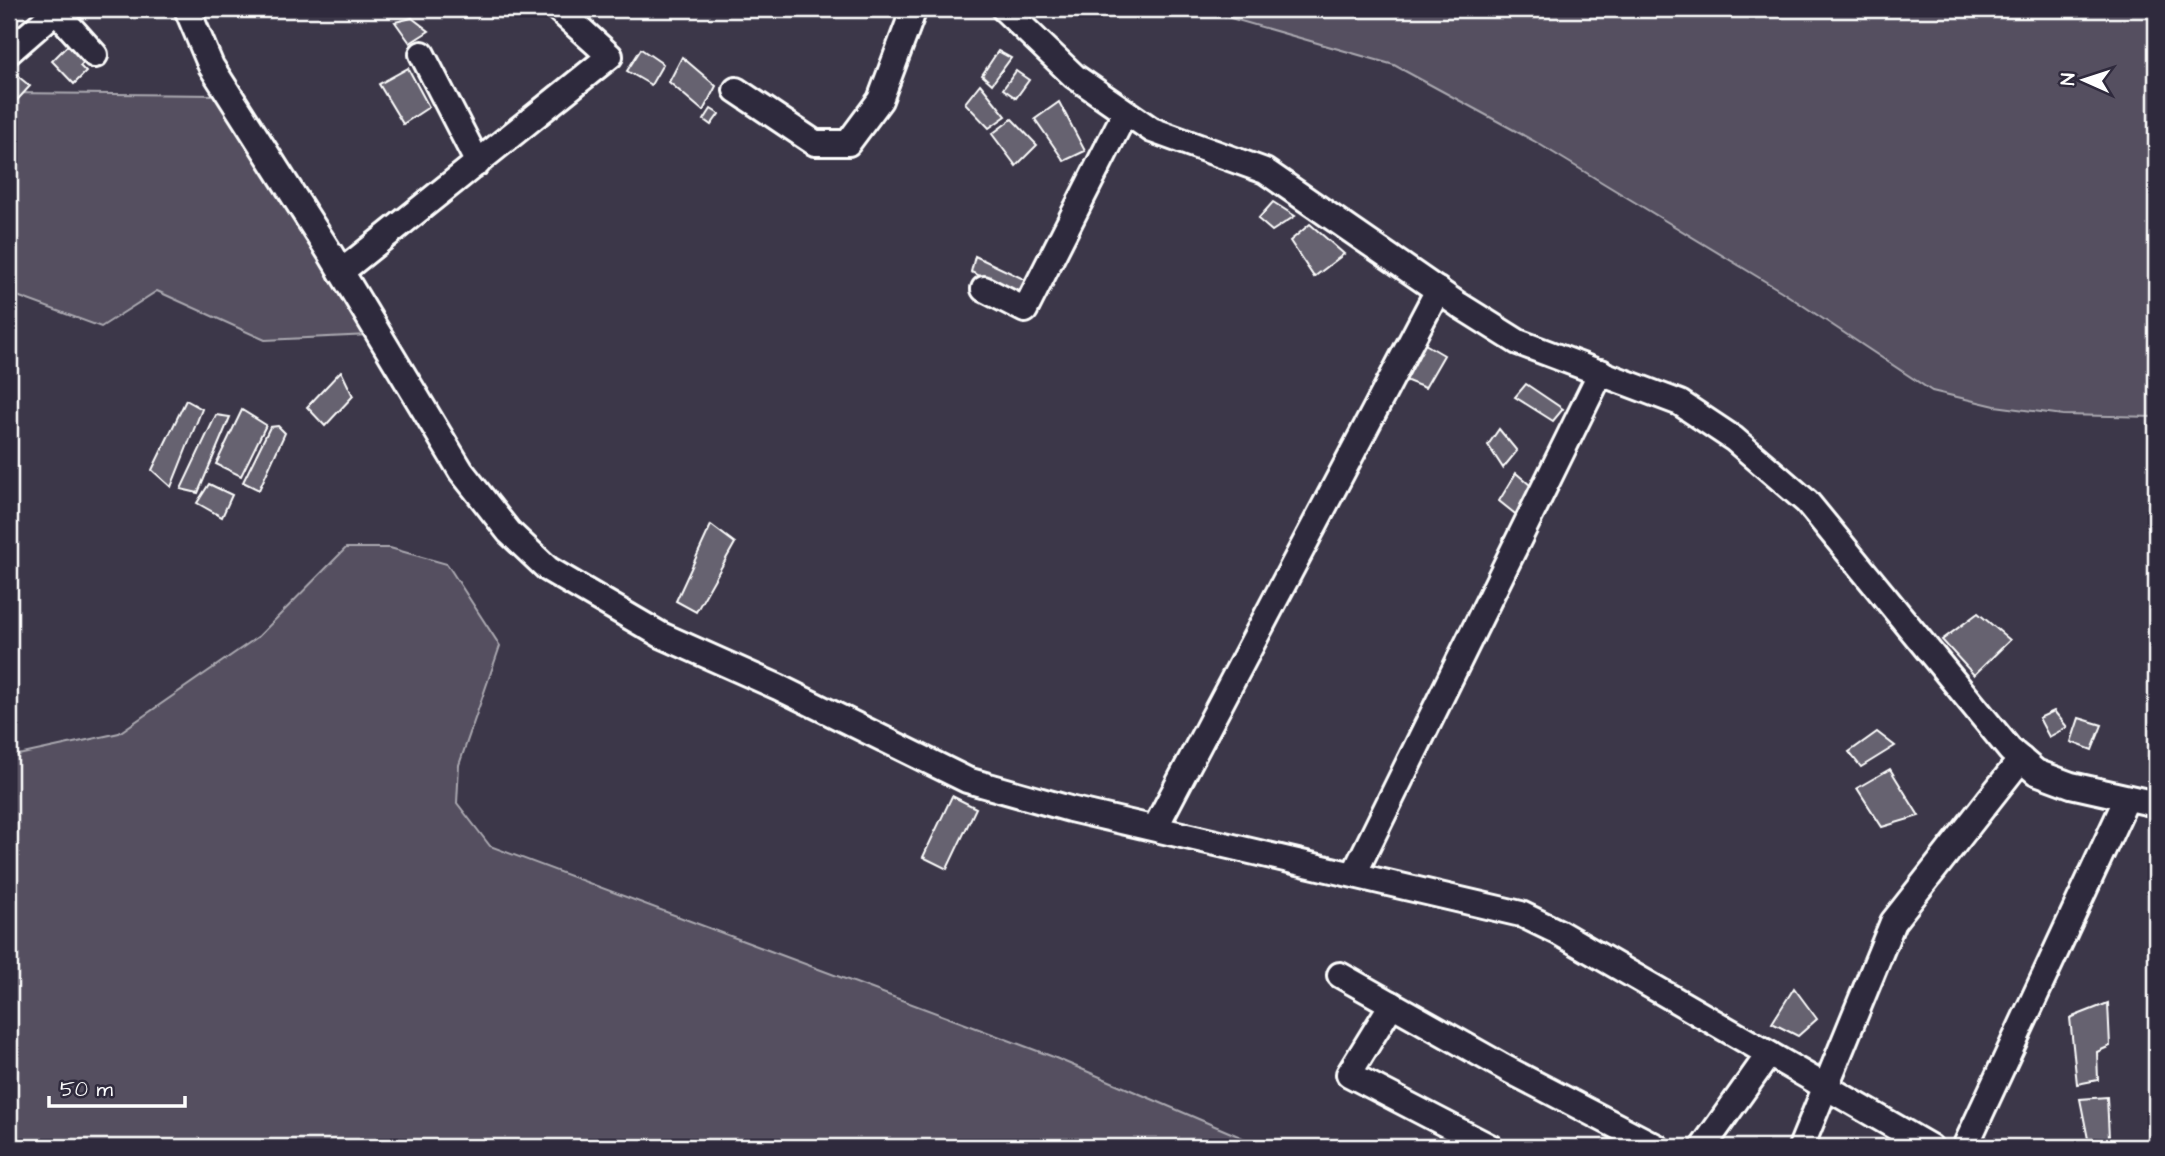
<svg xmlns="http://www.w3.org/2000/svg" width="2165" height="1156" font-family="'Architects Daughter',sans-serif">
<rect width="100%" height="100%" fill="#3c3749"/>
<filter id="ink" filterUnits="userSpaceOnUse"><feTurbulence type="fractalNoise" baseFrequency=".0143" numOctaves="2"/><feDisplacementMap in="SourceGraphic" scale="14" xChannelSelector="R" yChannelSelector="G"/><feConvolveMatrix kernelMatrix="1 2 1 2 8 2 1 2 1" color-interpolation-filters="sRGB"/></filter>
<g filter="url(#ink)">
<g fill="#555060" stroke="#aaa8b0" stroke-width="2">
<polygon points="1199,9 2156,9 2156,417 2063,415 1995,406 1932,391 1781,291 1534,141 1394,65"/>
<polygon points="9,93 219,95 369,335 265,340 157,291 101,327 9,293"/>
<polygon points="346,548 390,548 447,564 500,646 459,765 457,803 490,846 1051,1056 1264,1147 9,1147 9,757 119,733 259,636"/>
</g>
<g fill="#666270" stroke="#fff" stroke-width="2">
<polygon points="9,9 21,9 9,19"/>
<polygon points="412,18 429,31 410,43 395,22"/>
<polygon points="71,42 87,59 80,66 86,72 74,84 52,61"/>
<polygon points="641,49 663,64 651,85 627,71"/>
<polygon points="998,51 1011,58 992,84 982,75"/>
<polygon points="682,57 716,86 703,111 669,82"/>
<polygon points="408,68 429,107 403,124 379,84"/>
<polygon points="9,69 30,86 9,109"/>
<polygon points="1016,71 1029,80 1016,98 1003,89"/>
<polygon points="980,84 1006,116 989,128 965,103"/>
<polygon points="1059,102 1085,151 1064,161 1035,119"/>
<polygon points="711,109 719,114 711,125 704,120"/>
<polygon points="1012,119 1037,145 1016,166 992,134"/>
<polygon points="1273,202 1295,216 1272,231 1258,219"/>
<polygon points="1310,224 1344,254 1314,277 1290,241"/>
<polygon points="975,256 1030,282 1025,296 971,272"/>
<polygon points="1425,344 1444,355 1425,388 1405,380"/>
<polygon points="341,371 353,396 325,426 307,407"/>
<polygon points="1526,384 1563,409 1553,421 1515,397"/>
<polygon points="186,400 202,409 171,487 152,470"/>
<polygon points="242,410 266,425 241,476 216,464"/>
<polygon points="216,415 230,417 198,493 181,489"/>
<polygon points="278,426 285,433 259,490 243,482 270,427"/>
<polygon points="1499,429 1517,451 1503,468 1488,445"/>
<polygon points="1516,473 1537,491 1524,521 1499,501"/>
<polygon points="209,484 232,495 222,517 197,503"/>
<polygon points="711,525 735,543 696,612 676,601"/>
<polygon points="1978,613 2010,640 1974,675 1942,640"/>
<polygon points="2054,711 2067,727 2049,737 2039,718"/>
<polygon points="2079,718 2102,725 2092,750 2071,742"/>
<polygon points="1877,732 1895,746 1861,767 1849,752"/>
<polygon points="1890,769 1919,816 1882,827 1857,788"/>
<polygon points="952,796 976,808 947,869 923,857"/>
<polygon points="1794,988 1817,1019 1798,1036 1772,1023"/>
<polygon points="2108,1003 2110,1046 2097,1052 2098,1080 2077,1084 2070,1018"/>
<polygon points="2107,1097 2109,1138 2088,1139 2080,1099"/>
</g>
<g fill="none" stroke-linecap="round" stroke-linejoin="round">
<g stroke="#fff" stroke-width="30">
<g id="minor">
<polyline points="54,9 95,55"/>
<polyline points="187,9 211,66 330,253 461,471 509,532 548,569 661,635 778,687 967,780 1070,809 1521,914 1558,932 1930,1147"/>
<polyline points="1004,9 1074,76 1152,130 1265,171 1459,305 1518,342 1680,403 1734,439 1807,502 2010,750 2036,772 2071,785 2156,804"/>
<polyline points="9,52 56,11"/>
<polyline points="422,54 478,163"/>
<polyline points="736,90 815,143 848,143 880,100 914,9"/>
<polyline points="341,272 610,56 558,9"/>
<polyline points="984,289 1025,310 1125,113"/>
<polyline points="1155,828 1438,290"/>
<polyline points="1354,874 1601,372"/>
<polyline points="1340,975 1507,1069 1657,1147"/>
<polyline points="1392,1004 1349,1074 1490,1147"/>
<polyline points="1703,1147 1769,1054"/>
<polyline points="1801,1147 1893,922 2021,759"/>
<polyline points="1965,1147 2127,798"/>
</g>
</g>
<use href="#minor" stroke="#2f2a3d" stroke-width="24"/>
</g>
</g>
<rect width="2165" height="1156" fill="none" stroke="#2f2a3d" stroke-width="35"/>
<rect x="18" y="18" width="2130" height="1121" fill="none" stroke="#fff" stroke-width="2.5" filter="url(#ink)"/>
<g transform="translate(2084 80) rotate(273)" stroke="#2f2a3d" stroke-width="5" paint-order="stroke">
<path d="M0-5L12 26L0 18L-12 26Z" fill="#ffffff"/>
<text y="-10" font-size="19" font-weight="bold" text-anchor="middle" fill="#ffffff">N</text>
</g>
<path d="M49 1096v10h136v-10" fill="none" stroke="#ffffff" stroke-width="3.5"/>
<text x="60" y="1096" font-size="21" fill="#ffffff" stroke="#2f2a3d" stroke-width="5" paint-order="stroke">50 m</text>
</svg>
